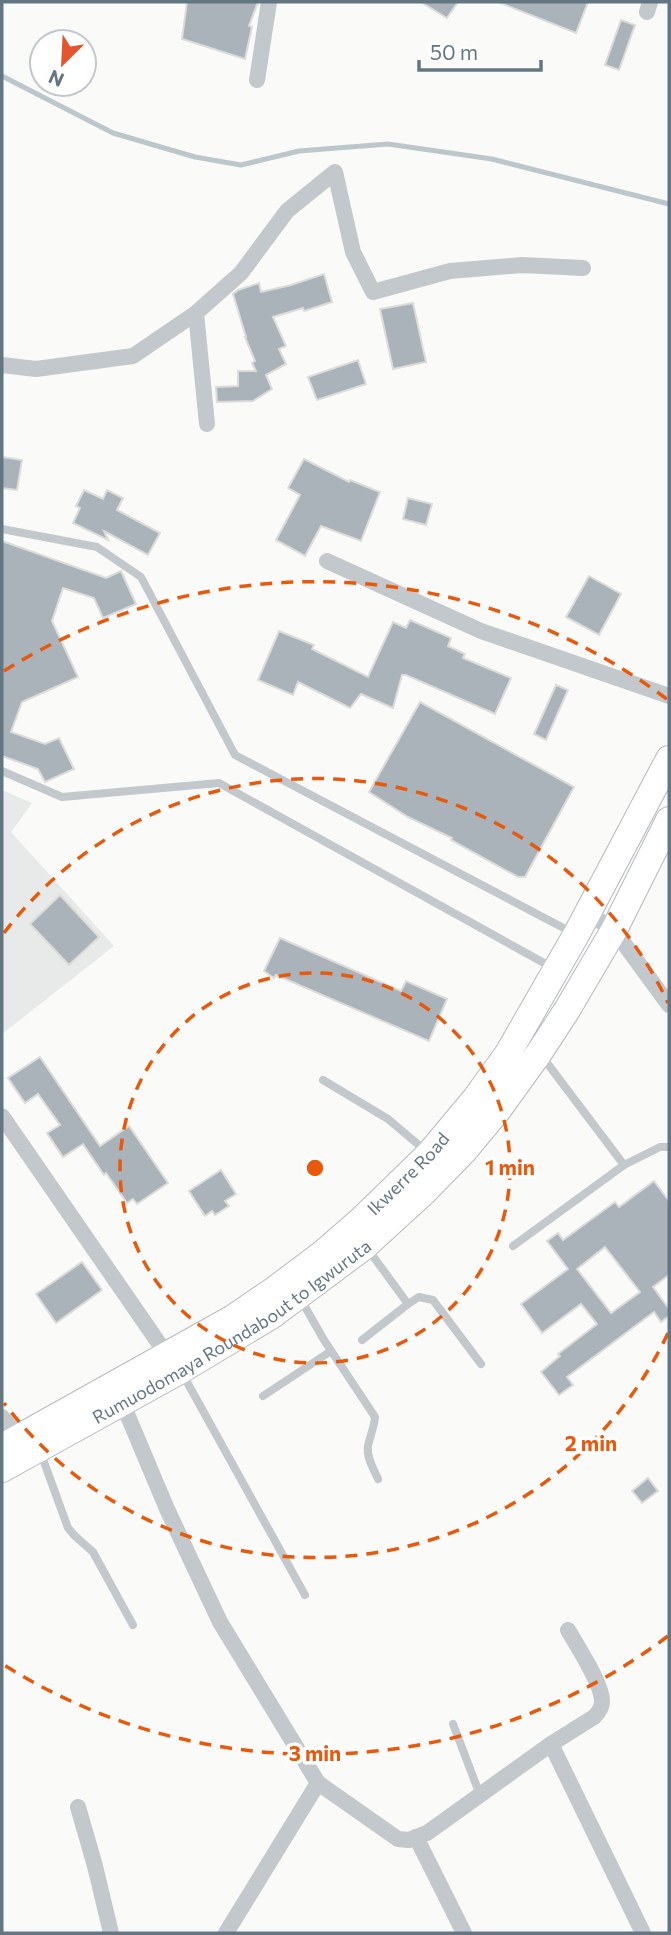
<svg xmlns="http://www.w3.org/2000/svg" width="671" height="1935" font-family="Commissioner,sans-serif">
<rect width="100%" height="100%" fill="#fafaf8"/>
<polygon fill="#e8e9e9" points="2,790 32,803 11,832 114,946 2,1034"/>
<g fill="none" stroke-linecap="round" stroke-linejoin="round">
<polyline stroke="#bbc7cb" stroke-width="5" points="2,76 113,133 195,157 241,165 299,151 388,144 492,159 669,204"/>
</g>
<g fill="#aab3b9" stroke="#dcdcda" stroke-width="2" fill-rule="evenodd">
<polygon points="187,2 258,2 249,26 252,27 245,59 182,39"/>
<polygon points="421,2 458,2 447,18"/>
<polygon points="498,2 588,2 576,33"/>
<polygon points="621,20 635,25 619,70 605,65"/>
<polygon points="324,274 332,302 304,311 303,308 273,317 286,346 279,349 286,364 266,375 272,389 253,401 217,402 216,387 238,386 238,371 256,371 252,363 255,361 245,337 246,337 233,294 238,290 259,283 261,292 291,285"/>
<polygon points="413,303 426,362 393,369 380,309"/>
<polygon points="358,360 366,384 317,400 308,377"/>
<polygon points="2,457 22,460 17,490 2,488"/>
<polygon points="304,459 349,482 350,480 380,492 361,541 321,526 305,556 276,540 300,495 288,488"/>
<polygon points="84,490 103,499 107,490 123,498 117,510 160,533 148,555 104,531 108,540 73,523 80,508 76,506"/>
<polygon points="408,498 432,504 426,525 403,519"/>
<polygon points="2,541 106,578 121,571 136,604 103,618 94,598 63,588 52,621 78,677 22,702 11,732 45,744 59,738 74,769 45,782 38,769 2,756"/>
<polygon points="589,576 621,594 599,635 566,617"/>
<polygon points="410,620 451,638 448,646 465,654 463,658 511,678 495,714 406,675 402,675 393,708 361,694 350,708 298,682 293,695 258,680 279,631 314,645 312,649 368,677 393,622 406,628"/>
<polygon points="556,685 568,690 546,740 534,734"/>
<polygon points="420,702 574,787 525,877 518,877 451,840 452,838 408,817 369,792"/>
<polygon points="60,895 99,937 69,965 30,924"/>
<polygon points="280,938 401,991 406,981 447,999 429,1041 276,975 274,978 264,971"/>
<polygon points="40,1057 100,1146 129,1126 168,1183 137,1204 133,1199 127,1203 106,1173 104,1175 83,1144 63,1157 47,1133 60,1125 38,1094 25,1103 8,1078"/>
<polygon points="221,1170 236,1194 225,1201 229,1206 215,1215 212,1211 205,1216 189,1191"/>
<path d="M654,1181L669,1201V1275L653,1287L669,1309V1316L661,1322L654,1312L567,1377L573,1385L559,1395L541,1372L560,1356L558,1354L597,1324L581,1304L542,1333L521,1304L568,1269L547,1241L558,1233L563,1240L615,1202L619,1207ZM605,1247L640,1292L611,1313L577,1269Z"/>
<polygon points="82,1262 102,1290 56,1323 36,1294"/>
<polygon points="648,1478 658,1491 642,1503 632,1491"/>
</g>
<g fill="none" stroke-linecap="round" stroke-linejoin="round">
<g stroke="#b5babe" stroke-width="28">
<g id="primary">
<path id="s1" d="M2,1447L233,1318L274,1290L322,1254L361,1220L429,1154L475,1099L507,1055L576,935L669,759"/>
<path id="s2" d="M2,1469L181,1370L271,1316L365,1246L424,1192L464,1151L498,1110L539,1053L567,1010L614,930L669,820"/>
</g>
</g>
<g stroke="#c3c8cc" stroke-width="8">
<polyline points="2,529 97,547 141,577 235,755 573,933"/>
<polyline points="2,771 62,797 219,783 553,968"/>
<polyline points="541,1055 624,1165"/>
<polyline points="323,1080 388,1119 427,1152"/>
<polyline points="513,1246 624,1165 660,1147 669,1147"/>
<polyline points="367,1248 408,1304 419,1297 433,1300 481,1364"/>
<path d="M300,1298L324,1340L375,1417C374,1428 370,1436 368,1446C366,1457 374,1470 378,1479"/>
<polyline points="362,1340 408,1304"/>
<polyline points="182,1373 305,1595"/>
<polyline points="263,1396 331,1351"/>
<polyline points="40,1451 68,1528 75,1536 93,1552 133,1625"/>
<polyline points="453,1724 480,1795"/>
</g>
<g stroke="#c3c8cc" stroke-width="16">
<polyline points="647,12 650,2"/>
<polyline points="257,80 269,2"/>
<polyline points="196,313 207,424"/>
<polyline points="2,365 36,369 133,356 196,313 241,273 287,211 335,172 353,252 373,292 450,271 522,265 583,268"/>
<polyline points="327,561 481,631 669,696"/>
<polyline points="588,913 614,930 669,1005"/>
<polyline points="2,1116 167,1355"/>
<polyline points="122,1402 167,1509 220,1622 318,1783 226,1933"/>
<polyline points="2,1417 20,1437"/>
<polyline points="551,1744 643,1933"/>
<path d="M318,1783L398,1839L409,1840L427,1833L551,1744L594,1717C598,1713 602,1708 602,1702C603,1685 577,1646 568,1630"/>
<polyline points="78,1807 95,1866 111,1933"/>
<polyline points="416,1837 464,1933"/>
</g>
<use href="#primary" stroke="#fff" stroke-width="26"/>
</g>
<g fill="none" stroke="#e8590c" stroke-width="3.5" stroke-dasharray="12 9">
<circle cx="315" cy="1168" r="195"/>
<path d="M668 1333A390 390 0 0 1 4 1403M4 933A390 390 0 0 1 668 1003"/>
<path d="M668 1636A586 586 0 0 1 4 1665M4 671A586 586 0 0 1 668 700"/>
</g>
<g text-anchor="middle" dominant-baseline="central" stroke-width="7" stroke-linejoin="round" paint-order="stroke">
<g font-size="18" fill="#657683" stroke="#fff">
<text stroke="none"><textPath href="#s1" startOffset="492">Ikwerre Road</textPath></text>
<text stroke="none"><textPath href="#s2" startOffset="268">Rumuodomaya Roundabout to Igwuruta</textPath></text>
</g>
</g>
<circle cx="315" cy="1168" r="10" fill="#e8590c" stroke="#fff" stroke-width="3.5"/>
<g font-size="21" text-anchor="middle" font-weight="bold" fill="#e8590c" stroke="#fff" stroke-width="7" stroke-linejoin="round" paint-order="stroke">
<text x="510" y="1175">1 min</text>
<text x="591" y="1451">2 min</text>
<text x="315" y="1761">3 min</text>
</g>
<rect width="671" height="1935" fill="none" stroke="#657683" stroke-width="7"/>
<g transform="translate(63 63) rotate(204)"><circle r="33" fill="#ffffff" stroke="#c1c8cd" stroke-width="2"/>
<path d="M0-5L12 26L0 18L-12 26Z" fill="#e4572e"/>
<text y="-10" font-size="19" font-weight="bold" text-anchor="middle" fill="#657683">N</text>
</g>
<path d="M419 60v10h122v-10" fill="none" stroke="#657683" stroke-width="3.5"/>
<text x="430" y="60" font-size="21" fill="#657683" stroke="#ffffff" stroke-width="5" paint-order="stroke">50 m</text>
</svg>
